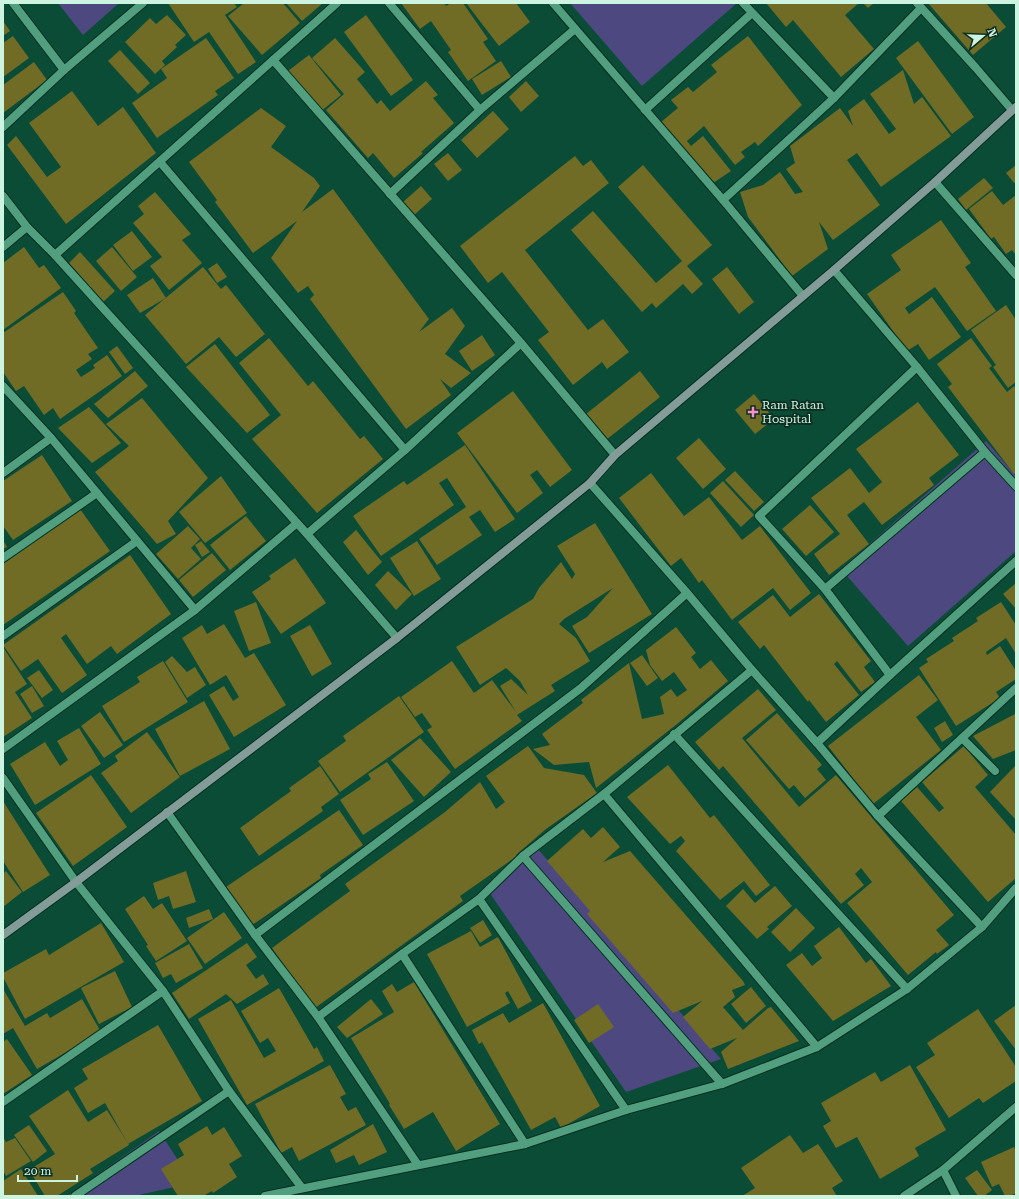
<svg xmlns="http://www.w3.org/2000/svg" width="1019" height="1199" font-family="'Roboto Serif',serif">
<rect width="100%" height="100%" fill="#0b4c37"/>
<g fill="#4d4980">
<polygon points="58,3 119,3 83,35"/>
<polygon points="570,3 737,3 642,86"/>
<polygon points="986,441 1016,476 1016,551 908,646 841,569"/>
<polygon points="536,847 721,1059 626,1092 485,886"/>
<polygon points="159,1131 193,1183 134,1196 67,1196"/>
</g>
<g fill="#706b25">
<polygon points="168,3 234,3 237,7 225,15 256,62 238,74 209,32 194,42"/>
<polygon points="244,3 283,3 300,23 262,55 228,16"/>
<polygon points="286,3 323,3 302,21"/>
<polygon points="401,3 444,3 446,6 451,3 463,3 488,39 483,42 496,61 468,81 448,52 451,50 431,21 420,29"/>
<polygon points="466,3 516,3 530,22 499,46"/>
<polygon points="766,3 859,3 845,15 874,49 841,77 793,20 786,27"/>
<polygon points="863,3 874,3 868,8"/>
<polygon points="928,3 986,3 1006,27 973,55"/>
<polygon points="167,15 186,35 175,45 177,47 162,61 165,65 155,74 125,42 150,18 156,24"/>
<polygon points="366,15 413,80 391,96 344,32"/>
<polygon points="3,21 10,31 3,36"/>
<polygon points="13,36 29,58 3,77 3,43"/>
<polygon points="748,36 802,105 758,146 755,142 741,152 745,157 735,165 704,126 687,141 691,146 703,136 731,171 713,183 661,122 678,108 671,100 688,87 693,92 717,72 711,65"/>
<polygon points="206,38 234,78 215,91 218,95 157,138 132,103 167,78 161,69"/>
<polygon points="335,38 365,72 357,79 377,104 381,100 390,111 426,81 438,95 433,98 454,123 421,152 423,153 394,178 373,153 368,158 326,110 344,94 312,58"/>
<polygon points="918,41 974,117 952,134 896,58"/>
<polygon points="120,50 150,83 138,94 108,61"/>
<polygon points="309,55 341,95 320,112 288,71"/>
<polygon points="501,61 511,77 482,95 472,79"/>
<polygon points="34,62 47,80 3,113 3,85"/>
<polygon points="903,70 914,104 922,97 951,136 881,187 857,153 847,160 880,205 833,240 819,222 828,249 792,276 748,217 740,192 763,185 780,172 795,194 803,192 786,169 795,163 790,146 840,108 853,126 848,111 864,99 889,134 896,129 870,94"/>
<polygon points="526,81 539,96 521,112 509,97"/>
<polygon points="72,91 98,126 123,107 156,153 66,224 7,145 16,136 47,177 61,167 29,123"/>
<polygon points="261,108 286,126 271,147 314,178 320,186 302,212 333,189 429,319 419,332 452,308 465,326 445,354 471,373 451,388 440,379 451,395 406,429 310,299 314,295 308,286 298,293 271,258 297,221 253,253 215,202 217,200 189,162"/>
<polygon points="493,111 509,129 477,158 461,140"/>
<polygon points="448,153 462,170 448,181 434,164"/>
<polygon points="575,156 583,166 591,160 609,183 525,250 588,330 603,319 629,352 607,369 602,362 573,385 538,340 549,332 502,272 488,283 460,246"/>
<polygon points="643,165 712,245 687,266 703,284 692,294 683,284 656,308 652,303 642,312 571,230 593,211 656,283 682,261 618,187"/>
<polygon points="1016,165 1016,182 1014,183 1006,173"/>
<polygon points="984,178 993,188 966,210 958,199"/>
<polygon points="421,186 432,199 413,216 402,203"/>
<polygon points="992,191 1003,205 1016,195 1016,255 1012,250 1006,254 994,237 991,239 969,209"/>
<polygon points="155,192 191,234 182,240 202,263 169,290 150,266 162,257 133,223 144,214 138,206"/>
<polygon points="941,220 971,263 965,267 996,311 967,331 935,287 905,308 909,314 932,297 961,337 929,360 918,344 907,351 867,294 901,270 891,255"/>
<polygon points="132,231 152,257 133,271 113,245"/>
<polygon points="24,247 39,268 44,265 61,288 3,330 3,263"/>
<polygon points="112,247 137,277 121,291 96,261"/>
<polygon points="80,252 115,291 103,302 69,263"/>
<polygon points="217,263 227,277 217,283 208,269"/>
<polygon points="203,267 221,289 226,285 265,334 236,357 219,337 186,364 145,315"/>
<polygon points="727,267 754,302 739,314 712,279"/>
<polygon points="153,278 166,298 140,313 127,295"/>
<polygon points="63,292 76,311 74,313 98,348 88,354 92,359 76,370 81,377 95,368 93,365 107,355 122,376 60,419 53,408 44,415 24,386 16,391 3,372 3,333"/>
<polygon points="1006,305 1016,320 1016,382 1008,388 993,367 996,365 971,330"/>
<polygon points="482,335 495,355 472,371 459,351"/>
<polygon points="269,338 308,386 313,381 360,439 364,436 383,459 317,513 252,439 281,415 239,363"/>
<polygon points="971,338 992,366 989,368 1007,392 1014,386 1016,388 1016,473 1014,474 948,387 952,384 937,364"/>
<polygon points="215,344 270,415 247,433 186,367"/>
<polygon points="117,346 133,368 125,374 109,352"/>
<polygon points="135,371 148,386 108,418 94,404"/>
<polygon points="640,371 660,397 606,440 586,414"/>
<polygon points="513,391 572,470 550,487 537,470 530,475 543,493 517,513 457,433"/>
<polygon points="754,394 774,419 755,434 735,410"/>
<polygon points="142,398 208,478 168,521 176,534 157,544 95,472 129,446 106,424"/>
<polygon points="918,402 959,455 929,478 934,485 882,525 864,502 847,515 869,544 829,575 814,554 840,534 811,498 850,468 869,493 882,482 856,449"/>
<polygon points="89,407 121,443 92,463 58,428"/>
<polygon points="699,438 726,469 703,489 676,458"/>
<polygon points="465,445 515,519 495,532 480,510 469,517 482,535 437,565 419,539 466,507 447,478 439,483 454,505 381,556 353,516 404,481 407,485"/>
<polygon points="42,455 72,501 13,540 3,526 3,481"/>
<polygon points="735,471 764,502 754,511 725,480"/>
<polygon points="651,473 684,516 709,497 742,540 760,526 811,593 790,610 773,588 732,620 702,580 699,583 681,558 671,566 619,498"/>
<polygon points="221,476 247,513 205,543 179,512"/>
<polygon points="723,481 754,515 741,527 710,493"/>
<polygon points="810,505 834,532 806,556 782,529"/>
<polygon points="80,509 110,551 3,625 3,564"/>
<polygon points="246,516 266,541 230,570 210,545"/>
<polygon points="595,523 652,614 589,653 572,626 587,617 613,588 564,619 559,624 576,638 590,661 551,685 555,691 517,715 522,721 455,769 427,730 432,727 422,713 415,717 401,697 452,661 474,693 492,680 516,712 500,686 511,679 528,695 520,681 506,668 480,685 456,647 533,599 539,588 561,562 572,579 575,574 557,546"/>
<polygon points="188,526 200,539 191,548 201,559 178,579 156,554"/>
<polygon points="356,530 382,562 368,575 343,542"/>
<polygon points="3,540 7,547 3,549"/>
<polygon points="201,541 210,552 202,557 195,545"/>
<polygon points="417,541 441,579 414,596 390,558"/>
<polygon points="212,553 226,570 193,597 179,580"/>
<polygon points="130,555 171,614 117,654 111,646 87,664 66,634 61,638 87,675 62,693 38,659 21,671 3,645"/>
<polygon points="295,558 326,603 281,634 252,592 271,579 269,576"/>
<polygon points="388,571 412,594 396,610 375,585"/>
<polygon points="1016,583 1016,609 1003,594"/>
<polygon points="819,594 871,661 864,667 875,682 861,692 837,661 834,664 859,695 826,722 809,700 808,702 764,645 760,649 738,622 773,595 790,617"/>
<polygon points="256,602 271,643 249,651 234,611"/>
<polygon points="1001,602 1016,625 1016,654 1006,638 986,652 987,655 1000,646 1016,671 1016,679 996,692 1000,698 956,726 919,668 928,662 926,659 954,641 952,638 978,621 976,618"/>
<polygon points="224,624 245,658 254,653 286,705 234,737 209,695 224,686 233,701 239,697 226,675 210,685 182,638 202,625 207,634"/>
<polygon points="310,625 332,664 312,676 290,636"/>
<polygon points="676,627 696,653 691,657 700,669 711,660 728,681 677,724 596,788 589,762 554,765 533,749 550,745 542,734 583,703 581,700 629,663 642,719 664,714 660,697 671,689 677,697 687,690 674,672 662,681 650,665 646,650"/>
<polygon points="3,647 27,684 15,692 32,718 3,737"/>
<polygon points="642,655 658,678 647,686 630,663"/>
<polygon points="172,656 187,672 195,667 206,685 187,698 165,662"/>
<polygon points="163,661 188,702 124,742 102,706 140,682 137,677"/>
<polygon points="39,670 53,690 42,698 27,678"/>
<polygon points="919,675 938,700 916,717 941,750 873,804 828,746"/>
<polygon points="32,686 44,706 32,713 20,694"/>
<polygon points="758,689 776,710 742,738 799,807 836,775 954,915 936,930 949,945 937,954 936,952 908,975 847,903 872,882 861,868 855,874 864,885 841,904 723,766 719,770 695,742"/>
<polygon points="399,696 424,732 340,792 318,761 346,741 343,736"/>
<polygon points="204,701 230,749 180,776 155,729"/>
<polygon points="100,712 123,745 104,758 81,726"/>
<polygon points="777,713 822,765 817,769 826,780 805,798 794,785 789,789 746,740"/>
<polygon points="1015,714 1016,750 993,759 973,736"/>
<polygon points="945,721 953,735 942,742 934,728"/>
<polygon points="79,728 101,764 35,805 10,764 45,742 60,766 68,760 57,741"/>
<polygon points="147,732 180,777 131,813 101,773 118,761 115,756"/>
<polygon points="420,738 451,772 424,797 391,760"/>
<polygon points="528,746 544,768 584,775 597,793 546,829 516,855 517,856 460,896 463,901 315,1008 272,948 350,891 345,884 445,812 480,782 496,809 505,802 486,776"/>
<polygon points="964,746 988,775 975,787 1016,835 1016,878 988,902 901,801 917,787 939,812 944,808 922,782"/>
<polygon points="387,762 414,801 363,835 340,800 371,779 368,774"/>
<polygon points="668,765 710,818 714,815 770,885 756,896 744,881 720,900 676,851 685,841 681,836 670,844 627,797"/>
<polygon points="1016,765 1016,820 990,792"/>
<polygon points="320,766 339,794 321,807 323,811 259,856 240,828 291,791 289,788"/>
<polygon points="91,775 127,827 73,866 36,813"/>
<polygon points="3,801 50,875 23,892 3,861"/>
<polygon points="339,810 363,845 320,875 321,878 252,925 226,887"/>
<polygon points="603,827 620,847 603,862 630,851 743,981 745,985 732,990 735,997 723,1007 743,1030 768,1008 771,1007 799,1041 728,1069 721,1052 737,1038 710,1049 683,1017 702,1001 673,1013 587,914 590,911 547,861 583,829 591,838"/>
<polygon points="6,871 22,892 3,907 3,874"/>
<polygon points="186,871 196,902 173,909 169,896 158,900 153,883"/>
<polygon points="775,886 792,906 767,927 769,929 757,939 726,906 743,889 755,903"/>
<polygon points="144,896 153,909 162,903 187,941 156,961 146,946 148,945 125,909"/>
<polygon points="796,908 815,928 790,952 771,932"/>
<polygon points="209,909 213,919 189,928 186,918"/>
<polygon points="224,912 242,938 205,964 187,938"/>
<polygon points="483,920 492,935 480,943 470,928"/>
<polygon points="101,923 124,962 25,1019 3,977 3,973 46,949 49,955"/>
<polygon points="839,927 866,963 871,959 891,986 833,1021 786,965 802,953 812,966 822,958 814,946"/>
<polygon points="471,931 480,947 498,937 532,1001 518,1009 508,991 505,993 510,1003 467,1027 427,954"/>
<polygon points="247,943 257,957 246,965 256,979 263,974 269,984 237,1004 226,994 189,1019 172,993"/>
<polygon points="189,944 203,968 176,983 171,974 163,978 155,963"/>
<polygon points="115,971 132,1007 99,1024 81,988"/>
<polygon points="414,982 500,1124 456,1151 433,1112 404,1129 389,1105 390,1104 351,1038 394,1012 382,991 392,984 397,992"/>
<polygon points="751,987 766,1006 746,1023 731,1004"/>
<polygon points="279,988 314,1049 317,1047 324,1061 247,1105 198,1019 231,1000 264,1058 276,1051 268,1038 260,1043 241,1011"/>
<polygon points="3,989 25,1026 47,1013 50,1018 82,999 101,1032 37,1069 13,1028 3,1034"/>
<polygon points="371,999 383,1014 347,1038 337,1027"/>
<polygon points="543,1003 600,1106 561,1128 555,1117 531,1130 482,1042 479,1044 472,1030 503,1013 509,1023"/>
<polygon points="598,1004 614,1027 589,1043 574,1020"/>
<polygon points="1016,1005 1016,1050 994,1021"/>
<polygon points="978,1009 1016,1067 1016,1081 983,1103 979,1098 949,1118 916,1067 935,1055 927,1043"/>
<polygon points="158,1025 202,1101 128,1144 105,1103 88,1113 74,1088 88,1079 82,1069"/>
<polygon points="7,1039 32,1075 3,1094 3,1042"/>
<polygon points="330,1065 346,1094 340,1097 348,1111 356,1107 366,1125 299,1161 292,1147 281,1153 255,1104"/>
<polygon points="910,1065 946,1130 915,1148 919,1156 880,1179 857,1137 836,1148 823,1126 831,1121 821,1103 875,1072 881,1082"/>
<polygon points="68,1090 88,1122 107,1110 129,1145 90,1169 93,1173 57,1196 45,1196 29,1170 55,1154 29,1116"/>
<polygon points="373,1124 387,1152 359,1165 354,1155 336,1163 330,1150"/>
<polygon points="29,1125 47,1151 33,1162 14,1135"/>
<polygon points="207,1126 212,1135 224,1127 242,1156 229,1164 237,1177 213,1193 212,1191 203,1196 178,1196 161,1169 184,1155 178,1144"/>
<polygon points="790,1135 803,1153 818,1144 843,1181 832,1188 837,1196 742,1196 755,1188 741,1168"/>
<polygon points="3,1137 6,1142 15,1138 31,1161 6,1176 3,1171"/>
<polygon points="1014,1147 1016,1151 1016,1193 1010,1196 1005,1196 999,1184 992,1187 981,1162"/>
<polygon points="21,1169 38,1196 3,1196 3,1181"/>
<polygon points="977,1170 992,1190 984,1196 978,1196 965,1178"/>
</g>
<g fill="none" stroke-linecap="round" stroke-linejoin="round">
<g stroke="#032f20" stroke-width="10">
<g id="street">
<polyline points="13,3 64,70"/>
<polyline points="389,3 480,110"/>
<polyline points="553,3 723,200 803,296"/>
<polyline points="743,3 834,98"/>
<polyline points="917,3 976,68 1012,110"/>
<polyline points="273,60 521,343 615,455"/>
<polyline points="645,110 752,13"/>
<polyline points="3,127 64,70 143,3"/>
<polyline points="160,162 405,450"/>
<polyline points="935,182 1016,275"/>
<polyline points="390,194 480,110 575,29"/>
<polyline points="3,196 27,227 55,255 307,534 397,638"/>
<polyline points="723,200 834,98 921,8"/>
<polyline points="3,247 27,227"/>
<polyline points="55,255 337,3"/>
<polyline points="834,270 917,367 985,452 1016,486"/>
<polyline points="3,386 51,438 195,610"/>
<polyline points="3,473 51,438"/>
<polyline points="590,483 687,593 752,670 817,743 878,816 982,927"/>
<polyline points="307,534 405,450 521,343"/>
<polyline points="3,558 97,493"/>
<polyline points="825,589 985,452"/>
<polyline points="3,636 137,541"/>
<polyline points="890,675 825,589 759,516 917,367"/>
<polyline points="674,734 907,989"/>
<polyline points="962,738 995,771"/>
<polyline points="817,743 890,675 1016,561"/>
<polyline points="3,749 195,610 297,523"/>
<polyline points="3,778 76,882 163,991 229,1091 302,1188"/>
<polyline points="604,794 817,1047"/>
<polyline points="167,812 255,935 318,1017 418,1165"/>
<polyline points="878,816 1016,688"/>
<polyline points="523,856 722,1084"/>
<polyline points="479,899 626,1110"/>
<polyline points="255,935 581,688 687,593"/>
<polyline points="402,954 525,1144"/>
<polyline points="318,1017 402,954 479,899 523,856 604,794 752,670"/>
<polyline points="3,1102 163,991"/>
<polyline points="75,1196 229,1091"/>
<polyline points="265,1196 525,1144 626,1110 722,1084 817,1047 907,989 982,927 1016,888"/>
<polyline points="904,1196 943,1170"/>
<polyline points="956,1196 943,1170 1016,1107"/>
</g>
</g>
<g stroke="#032f20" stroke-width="10">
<polyline id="secondary" points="3,935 76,882 397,638 590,483 615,455 834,270 935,182 1016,107"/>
</g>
<use href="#street" stroke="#529f80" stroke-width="8"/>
<use href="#secondary" stroke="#849c98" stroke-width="8"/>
</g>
<path fill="#f890cc" stroke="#0d2e21" stroke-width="1.5" d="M751 406h4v4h4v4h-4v4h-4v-4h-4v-4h4z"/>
<g text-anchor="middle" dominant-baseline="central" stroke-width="3.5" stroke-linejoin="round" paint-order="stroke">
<g font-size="12" fill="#cdf3e1" stroke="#0d2e21" text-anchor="start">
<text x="762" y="405">Ram Ratan<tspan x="762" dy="14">Hospital</tspan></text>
</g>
</g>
<rect width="1019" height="1199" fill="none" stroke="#cdf3e1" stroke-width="8"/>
<g transform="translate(983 36) rotate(71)" stroke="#0d2e21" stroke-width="3" paint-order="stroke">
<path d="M0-3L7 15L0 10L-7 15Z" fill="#cdf3e1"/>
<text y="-6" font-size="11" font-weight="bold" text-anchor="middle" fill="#cdf3e1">N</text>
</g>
<path d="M18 1175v6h59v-6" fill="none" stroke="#cdf3e1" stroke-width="2"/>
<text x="24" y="1175" font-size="12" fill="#cdf3e1" stroke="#0d2e21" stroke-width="3" paint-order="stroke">20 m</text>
</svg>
